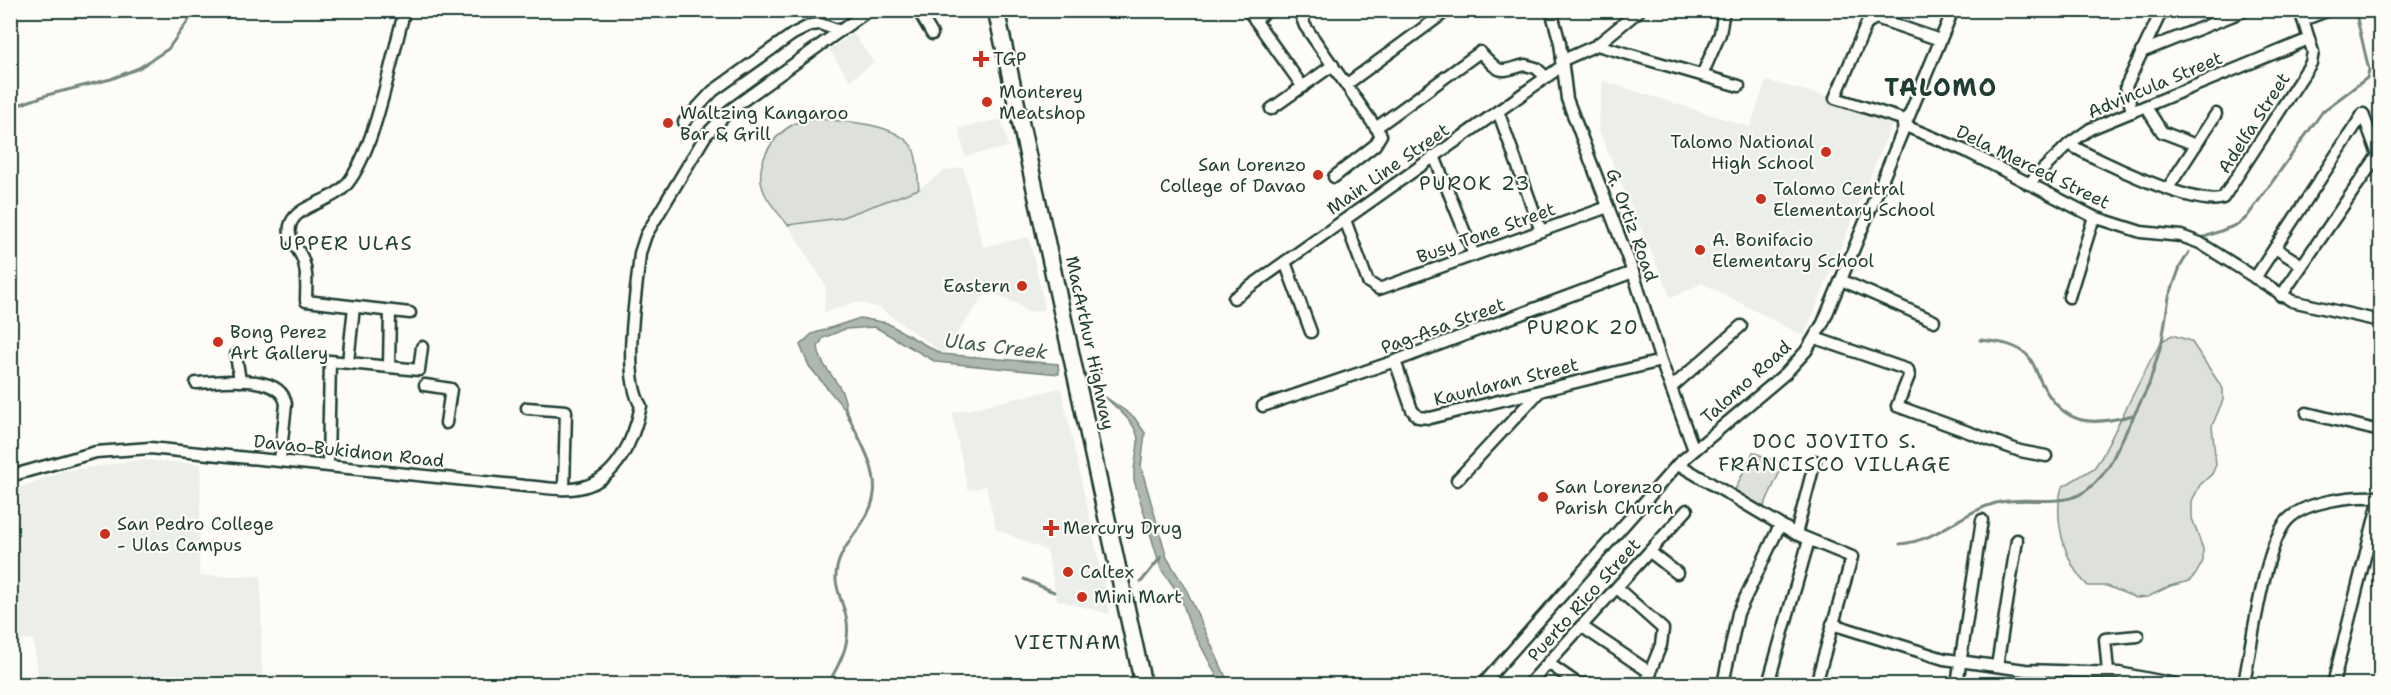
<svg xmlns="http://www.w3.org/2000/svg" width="2391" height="695" font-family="'Shantell Sans',sans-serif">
<rect width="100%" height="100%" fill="#fdfcf7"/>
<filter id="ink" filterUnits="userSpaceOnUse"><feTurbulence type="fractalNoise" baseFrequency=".0167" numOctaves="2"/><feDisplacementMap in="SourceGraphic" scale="12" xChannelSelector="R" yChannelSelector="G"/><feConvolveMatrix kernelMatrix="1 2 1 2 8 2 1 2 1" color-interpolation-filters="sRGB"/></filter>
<g filter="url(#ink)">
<g fill="#eceee9">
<polygon points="853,33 874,63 850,80 829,50"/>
<polygon points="1603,81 1750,127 1766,81 1834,98 1894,119 1804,336 1702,283 1671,298 1598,129"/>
<polygon points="1002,119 1008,147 965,156 959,128"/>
<polygon points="963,167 983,247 1029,237 1045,309 1028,313 1019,305 988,290 943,353 878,307 856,302 824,313 826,286 788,225 840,218 919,189 944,171"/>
<polygon points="1061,388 1078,465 1110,614 1057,600 1047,551 996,529 986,486 968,490 952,413"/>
<polygon points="142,460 201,464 199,576 261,576 262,684 40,684 33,639 11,642 11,491 63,471"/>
</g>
<g fill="#dde0db" stroke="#7e8e88" stroke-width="1.5">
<path d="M819,119C845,121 890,123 909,143C919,153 917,176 919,189L840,218L788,225C780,215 771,206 765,194C752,167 771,135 796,123C802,120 812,120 819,119Z"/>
<path d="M2172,335L2191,341L2223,389V400L2212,426L2216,465L2212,474L2200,485L2192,501V518L2203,549V561L2196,574L2189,581L2170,586L2148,597L2136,598L2107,586H2088C2064,563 2053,518 2062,487L2094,468L2101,458L2151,359L2162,341Z"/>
<polygon points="1753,452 1783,465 1763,508 1733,494"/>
</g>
<g fill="#aeb8b1" stroke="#75877f" stroke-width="1.5">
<path d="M860,318L887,323L941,354L1058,364L1059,374L936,362L875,327L845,329L823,338L818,347C821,373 846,381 846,411L809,366L800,345L812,334Z"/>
<path d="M1104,396L1134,417L1145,433L1141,467L1167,558L1186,589L1229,684H1221L1189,623L1181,597L1161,569L1134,480C1133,466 1137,455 1138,442C1139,424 1115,407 1104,396Z"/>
</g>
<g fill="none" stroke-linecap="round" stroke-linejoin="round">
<g stroke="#75877f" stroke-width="3">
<polyline points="10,108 47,95 111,79 139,68 168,49 196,10"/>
<polyline points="2202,238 2239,224 2247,217 2323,111 2367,78 2369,70 2355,10"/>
<path d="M1980,340C1996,342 2016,343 2028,356C2035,364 2037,375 2042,384C2065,427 2092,426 2133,415"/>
<polyline points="1092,361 1098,363 1100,373"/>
<path d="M1900,544C1940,540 1959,513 1996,503C2022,496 2055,506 2079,495C2092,488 2101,478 2109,466L2149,385L2162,341L2169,297L2180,267L2189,252"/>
<polyline points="1024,579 1054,592"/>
<polyline points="1141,582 1161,557"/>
<path d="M828,684C840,663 852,642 846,616C843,604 837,592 836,580C834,546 870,527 874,494C878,465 855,434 845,408"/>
</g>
<g stroke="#1f3d34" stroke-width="15">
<g id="minor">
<path d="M405,10C391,58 376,148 347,184C333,202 299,204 291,223C285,237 299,248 303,260C308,273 306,288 306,301L410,313"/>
<polyline points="918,10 932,34"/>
<polyline points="1248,10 1303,87"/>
<polyline points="1299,10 1305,26 1381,135 1375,145 1334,177"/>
<polyline points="1551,10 1560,43 1567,99 1633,272 1661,361 1694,450"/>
<polyline points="1255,20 1269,10"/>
<polyline points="2303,20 2329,10"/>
<polyline points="1597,45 1739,86"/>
<polyline points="2141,52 2246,10"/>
<polyline points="1561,61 1597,45 1640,10"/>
<polyline points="1702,75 1720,34 1724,10"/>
<polyline points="1347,84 1448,10"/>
<polyline points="2146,107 2162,132 2196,145"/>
<polyline points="1271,109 1333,65"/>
<polyline points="1498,111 1541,231"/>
<polyline points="2132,112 2126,86 2162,10"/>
<polyline points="1905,120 1835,98 1867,23 1876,18 1940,40"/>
<polyline points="684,122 713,91 793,34 811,25 820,24 840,31"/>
<polyline points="1903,125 1966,151 2094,217 2141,232 2181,236 2200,243 2292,301 2380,321"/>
<path d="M1377,127L1480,52C1502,75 1498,72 1525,65L1536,68L1546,77"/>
<path d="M2069,144C2094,159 2198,209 2223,198L2311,63L2313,52L2300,10"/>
<polyline points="1434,156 1474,255"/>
<polyline points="2028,184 2069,144 2090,129 2309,39"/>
<polyline points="2168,188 2216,114"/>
<polyline points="1345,220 1368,282 1379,289 1608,207"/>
<polyline points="2275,248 2302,265"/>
<polyline points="1285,262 1311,332"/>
<polyline points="2255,278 2363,114"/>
<polyline points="1841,280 1934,321"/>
<polyline points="2281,296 2378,155 2363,114"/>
<polyline points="2069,297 2094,217"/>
<polyline points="1234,298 1562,66"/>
<polyline points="1815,338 1908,370 1909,376 1897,406 2020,451 2046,456"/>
<polyline points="236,355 240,381"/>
<polyline points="1395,361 1412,410 1418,417 1430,418 1661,361"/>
<polyline points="348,362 354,307"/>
<polyline points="389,366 390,311"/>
<path d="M196,383C220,382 281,372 286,404L280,460"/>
<polyline points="425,385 451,389 446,423"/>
<polyline points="1672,387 1741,326"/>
<polyline points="1263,406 1395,361 1633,272"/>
<polyline points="527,408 566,411 564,488"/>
<polyline points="2307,413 2380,431"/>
<polyline points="1678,464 1796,534 1852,557 1816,684"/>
<polyline points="328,465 330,361 419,370 422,347"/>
<path d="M10,476L96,452L150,448L525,486C543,487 565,492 583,487C618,478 634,438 641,406C621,374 637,291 640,253L646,235L706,135L730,110L869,10"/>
<polyline points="1457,480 1540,391"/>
<polyline points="1796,534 1815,461"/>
<polyline points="1650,552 1677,573"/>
<polyline points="1617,588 1663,629 1661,645 1645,684"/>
<polyline points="1832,624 1944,659 2025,670 2119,673 2175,684"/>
<polyline points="1581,626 1651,673"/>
<polyline points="1548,663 1578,684"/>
<polyline points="1997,666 2017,540"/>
<polyline points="2108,672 2105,639 2138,636"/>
<polyline points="1483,684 1678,464 1786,373 1806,351 1823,323 1953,10"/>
<polyline points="1529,684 1687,510"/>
<polyline points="1585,684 1592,684"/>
<polyline points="1723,684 1738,613 1780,525"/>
<polyline points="1768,684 1809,540"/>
<polyline points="1957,684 1982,520"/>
<path d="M2244,684C2251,647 2264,551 2285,523C2302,500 2354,496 2380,497L2333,684"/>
</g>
</g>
<g stroke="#1f3d34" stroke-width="20">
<polyline id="highway" points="996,10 1143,684"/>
</g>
<use href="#minor" stroke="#fdfcf7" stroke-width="10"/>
<use href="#highway" stroke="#fdfcf7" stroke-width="15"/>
</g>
</g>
<g fill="#c8321e" stroke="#fdfcf7" stroke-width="2">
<path d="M978 50h6v6h6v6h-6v6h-6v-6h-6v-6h6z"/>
<circle cx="987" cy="102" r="6"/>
<circle cx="668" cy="123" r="6"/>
<circle cx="1826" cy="152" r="6"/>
<circle cx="1318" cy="175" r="6"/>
<circle cx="1761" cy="199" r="6"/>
<circle cx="1700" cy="250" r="6"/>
<circle cx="1022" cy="286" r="6"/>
<circle cx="218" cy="342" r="6"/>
<circle cx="1543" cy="497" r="6"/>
<path d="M1048 519h6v6h6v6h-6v6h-6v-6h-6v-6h6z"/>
<circle cx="105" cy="534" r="6"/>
<circle cx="1068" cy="572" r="6"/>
<circle cx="1082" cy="597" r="6"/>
</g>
<g text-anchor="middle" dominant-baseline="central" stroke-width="4.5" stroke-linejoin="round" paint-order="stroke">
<g font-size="18" fill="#1f3d34" stroke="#fdfcf7" text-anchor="start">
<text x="993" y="59">TGP</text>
<text x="999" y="92">Monterey<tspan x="999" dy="21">Meatshop</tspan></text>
<text x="680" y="113">Waltzing Kangaroo<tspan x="680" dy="21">Bar &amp; Grill</tspan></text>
<text x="1814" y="142" text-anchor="end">Talomo National<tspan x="1814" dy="21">High School</tspan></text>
<text x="1306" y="165" text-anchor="end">San Lorenzo<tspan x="1306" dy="21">College of Davao</tspan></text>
<text x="1773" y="189">Talomo Central<tspan x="1773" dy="21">Elementary School</tspan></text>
<text x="1712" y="240">A. Bonifacio<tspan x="1712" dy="21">Elementary School</tspan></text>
<text x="1010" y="286" text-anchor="end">Eastern</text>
<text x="230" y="332">Bong Perez<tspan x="230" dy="21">Art Gallery</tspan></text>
<text x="1555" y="487">San Lorenzo<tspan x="1555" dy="21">Parish Church</tspan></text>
<text x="117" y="524">San Pedro College<tspan x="117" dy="21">- Ulas Campus</tspan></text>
<text x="1063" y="528">Mercury Drug</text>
<text x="1080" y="572">Caltex</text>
<text x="1094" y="597">Mini Mart</text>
</g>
<g font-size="18" fill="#1f3d34" stroke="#fdfcf7">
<text transform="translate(2155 85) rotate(-23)">Advincula Street</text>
<text transform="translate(2254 123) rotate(-57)">Adelfa Street</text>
<text transform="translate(2033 167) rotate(26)">Dela Merced Street</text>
<text transform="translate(1388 169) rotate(-35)">Main Line Street</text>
<text transform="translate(1632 225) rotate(70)">G. Ortiz Road</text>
<text transform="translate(1486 233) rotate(-20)">Busy Tone Street</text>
<text transform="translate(1443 326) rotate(-20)">Pag-Asa Street</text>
<text transform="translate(1090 343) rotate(78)">MacArthur Highway</text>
<text transform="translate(1506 382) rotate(-14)">Kaunlaran Street</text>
<text transform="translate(1746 382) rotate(-42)">Talomo Road</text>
<text transform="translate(349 451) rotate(6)">Davao-Bukidnon Road</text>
<text transform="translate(1584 600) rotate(-48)">Puerto Rico Street</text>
</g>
<g font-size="20" letter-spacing="1.5" fill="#1f3d34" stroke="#fdfcf7">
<text x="1475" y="183">PUROK 23</text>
<text x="346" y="243">UPPER ULAS</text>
<text x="1583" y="327">PUROK 20</text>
<text x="1835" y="441">DOC JOVITO S.<tspan x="1835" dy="23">FRANCISCO VILLAGE</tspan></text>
<text x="1068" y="642">VIETNAM</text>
</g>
<g font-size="20" font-style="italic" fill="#435c53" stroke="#fdfcf7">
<text transform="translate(996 346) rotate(7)">Ulas Creek</text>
</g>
<g font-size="24" font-weight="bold" letter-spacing="1.5" fill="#1f3d34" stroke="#fdfcf7">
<text x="1941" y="88">TALOMO</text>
</g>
</g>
<rect width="2391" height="695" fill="none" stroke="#fdfcf7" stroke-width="36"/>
<rect x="18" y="18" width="2355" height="659" fill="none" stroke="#1f3d34" stroke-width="2" filter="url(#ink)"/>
</svg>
